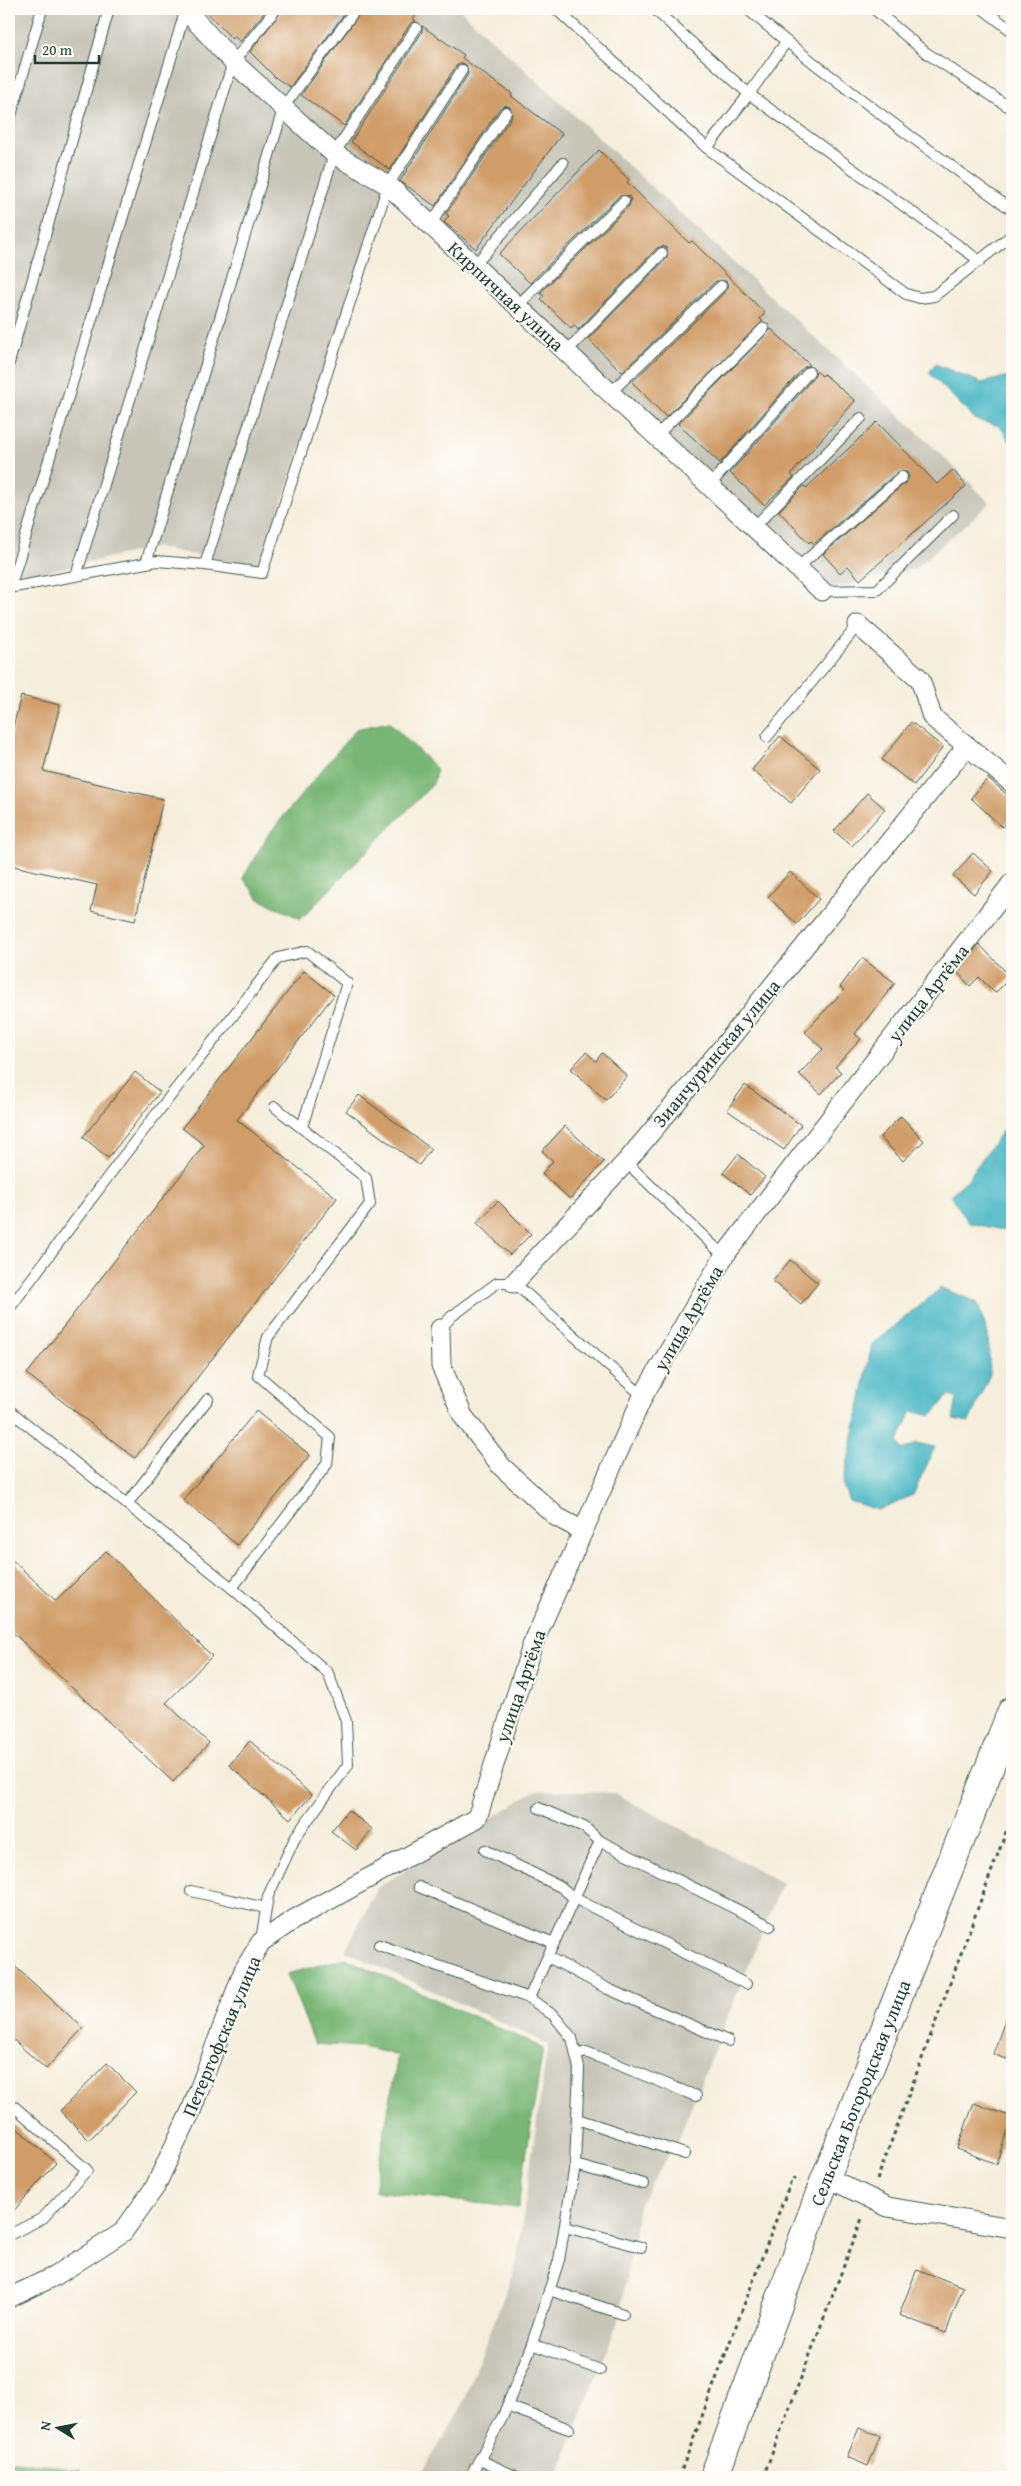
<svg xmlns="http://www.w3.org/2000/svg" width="1021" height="2486" font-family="'Gentium Book Plus',serif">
<rect width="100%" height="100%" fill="#fdfcf7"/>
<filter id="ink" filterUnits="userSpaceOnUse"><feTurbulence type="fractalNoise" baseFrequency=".02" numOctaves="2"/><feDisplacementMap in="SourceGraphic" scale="10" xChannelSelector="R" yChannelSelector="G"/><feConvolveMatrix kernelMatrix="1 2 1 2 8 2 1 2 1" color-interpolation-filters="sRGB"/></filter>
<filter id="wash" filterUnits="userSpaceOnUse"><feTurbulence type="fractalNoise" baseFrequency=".0096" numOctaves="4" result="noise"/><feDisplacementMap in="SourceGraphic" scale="20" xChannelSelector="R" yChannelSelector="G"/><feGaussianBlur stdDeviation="1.12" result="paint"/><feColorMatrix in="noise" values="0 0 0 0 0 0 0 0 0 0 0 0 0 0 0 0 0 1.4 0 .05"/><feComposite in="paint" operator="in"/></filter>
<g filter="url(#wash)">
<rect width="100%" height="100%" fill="#f6eedc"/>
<g fill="#c6c5b8">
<polygon points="9,9 459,9 941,454 990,503 915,569 822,591 388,186 260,568 156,547 9,580"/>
<polygon points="537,1790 614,1793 782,1883 676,2144 640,2202 619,2319 557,2477 420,2477 460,2409 516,2265 548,2044 345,1951 378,1887"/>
</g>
<g fill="#78b675" stroke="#4c7a54">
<polygon points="389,722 437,769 433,784 301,919 259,899 243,878 268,835 356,729"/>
<polygon points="345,1958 543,2048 518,2208 374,2191 398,2055 361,2047 315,2044 287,1974"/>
<polygon points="9,2460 80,2470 78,2477 9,2477"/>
</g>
<g fill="#4ab7c5" stroke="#347a7c">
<polygon points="935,364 982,383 1012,375 1012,445 1000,426 976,420 929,373"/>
<polygon points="1012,1117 1012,1232 969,1223 950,1195 967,1180"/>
<polygon points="941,1288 977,1302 988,1334 990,1374 969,1422 953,1419 957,1398 948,1396 931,1416 912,1411 898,1442 903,1450 917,1443 935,1447 913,1495 878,1510 849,1501 843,1485 872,1344"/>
</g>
<g id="blocks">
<g fill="#d09c67">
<polygon points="204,9 267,9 240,42 235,37 232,39"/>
<polygon points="283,9 348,9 290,87 276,78 250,52"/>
<polygon points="363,9 420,9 413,19 416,21 410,24 344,126 301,95"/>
<polygon points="422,26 464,55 462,58 512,94 511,96 562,134 476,249 444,222 449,216 446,214 512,116 510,107 506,105 500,108 435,206 400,181 468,74 466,65 462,63 456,66 390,170 351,142 422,32"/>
<polygon points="599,150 629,180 627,182 689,243 692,241 765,313 760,319 763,321 666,417 632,382 726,291 728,285 726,281 716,281 622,372 588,339 667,258 667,248 663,246 657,248 578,330 574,325 571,328 541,299 544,296 540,293 629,206 631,200 629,196 619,196 530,283 499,254"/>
<polygon points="771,329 810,365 804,367 720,463 678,424"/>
<polygon points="816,371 822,376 824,374 855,401 791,474 794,477 764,505 730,473 814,377"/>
<polygon points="877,422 937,484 953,470 966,486 860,580 848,566 840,573 823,554 906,482 909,476 907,472 898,472 814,544 811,541 809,543 779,511 804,486 806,488"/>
<polygon points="21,696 60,705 43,771 163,799 135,921 91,911 97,885 9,865 9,743"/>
<polygon points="911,722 943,747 914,785 882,760"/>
<polygon points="780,736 820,769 791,803 752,770"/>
<polygon points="988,778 1012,799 1012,817 1002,827 971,798"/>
<polygon points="867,793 885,809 852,846 834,831"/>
<polygon points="973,853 993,871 974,894 953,876"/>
<polygon points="790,872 819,899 797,924 768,897"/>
<polygon points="979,944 1011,977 995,993 979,977 970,986 957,972"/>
<polygon points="862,958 895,983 855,1034 861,1039 835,1067 841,1072 821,1094 799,1074 823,1049 805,1032 844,990 840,987"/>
<polygon points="304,971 334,995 237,1120 337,1198 135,1458 27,1374 204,1145 182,1128"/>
<polygon points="586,1052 596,1061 602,1053 627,1076 606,1100 571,1069"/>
<polygon points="135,1072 160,1092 108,1158 83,1137"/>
<polygon points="745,1085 801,1125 784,1150 727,1110"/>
<polygon points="359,1095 431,1149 419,1165 346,1111"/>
<polygon points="901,1116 924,1141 903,1161 880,1137"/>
<polygon points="565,1126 604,1162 570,1199 542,1174 553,1161 542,1151"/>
<polygon points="738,1154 765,1177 750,1195 723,1173"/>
<polygon points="498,1201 531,1234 510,1255 477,1223"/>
<polygon points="790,1260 818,1283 801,1304 773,1281"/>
<polygon points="256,1411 310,1455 237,1545 183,1500"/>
<polygon points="106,1551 212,1656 166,1703 209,1743 173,1782 9,1629 9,1557 56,1601"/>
<polygon points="250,1741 312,1795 290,1819 229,1765"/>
<polygon points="348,1810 372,1829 356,1850 331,1831"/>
<polygon points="9,1961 83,2028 46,2069 9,2036"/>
<polygon points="1010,2006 1012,2006 1012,2061 993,2054"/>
<polygon points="107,2063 136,2092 89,2140 60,2111"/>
<polygon points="974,2103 1012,2117 996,2164 957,2149"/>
<polygon points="9,2121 56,2163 9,2216"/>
<polygon points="917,2269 963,2287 946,2333 899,2315"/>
<polygon points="859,2428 880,2436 868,2466 847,2457"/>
</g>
</g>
</g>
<g filter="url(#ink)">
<use href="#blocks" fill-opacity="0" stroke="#3f584d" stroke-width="1"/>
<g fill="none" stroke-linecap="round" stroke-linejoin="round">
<g stroke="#3f584d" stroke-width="12">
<g id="lane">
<polyline points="556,9 707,148"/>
<polyline points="654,9 749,94 786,42"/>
<path d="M747,9C832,80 922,145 1012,210"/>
<polyline points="874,9 925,52 1012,109"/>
<polyline points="983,9 1012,31"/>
<polyline points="9,122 42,9"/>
<polyline points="430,225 506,112"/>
<polyline points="980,261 749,94 707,148 906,294 920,298 934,296 1012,235"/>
<polyline points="474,266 563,163"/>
<polyline points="517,306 624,201"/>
<polyline points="566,352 662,253"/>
<polyline points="9,363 109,9"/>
<polyline points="610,393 721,286"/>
<polyline points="656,436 764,328"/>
<polyline points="709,486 809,372"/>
<polyline points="754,527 861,418"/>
<polyline points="146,563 284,106 356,9"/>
<polyline points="205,565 334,154 416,28"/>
<polyline points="797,568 902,477"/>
<polyline points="76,576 233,62 276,9"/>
<polyline points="9,588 157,561 205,565 262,573 388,185 462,70"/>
<polyline points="10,588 186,9"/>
<polyline points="822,591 877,590 953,515"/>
<polyline points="767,737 858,625"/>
<polyline points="626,1162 724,1256"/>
<polyline points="9,1309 122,1158 278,958 307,951 347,983 302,1127"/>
<polyline points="440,1329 452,1316 497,1283 514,1283 643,1396"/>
<polyline points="9,1410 232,1588"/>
<polyline points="127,1504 208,1399"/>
<polyline points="539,1808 584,1827 600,1841"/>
<polyline points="485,1850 561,1887 574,1898 746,1984"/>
<polyline points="419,1887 554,1943"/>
<polyline points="191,1891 266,1908"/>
<polyline points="261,1941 268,1896 296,1836 348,1765 346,1721 328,1673 232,1588 327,1464 330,1437 258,1375 268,1337 370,1204 366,1178 275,1107"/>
<polyline points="379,1945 529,1998 554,2016 572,2038 579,2068 575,2165 559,2260 532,2344 503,2416 470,2477"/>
<polyline points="548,1957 608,1989 728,2041"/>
<polyline points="529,1998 600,1841 770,1926"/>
<polyline points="576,2055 586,2052 696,2096"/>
<polyline points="9,2102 87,2170 43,2218 9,2235"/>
<polyline points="577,2119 685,2154"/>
<polyline points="575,2165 644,2184"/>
<polyline points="565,2227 641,2247"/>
<polyline points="549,2290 623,2314"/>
<polyline points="532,2344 600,2370"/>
<polyline points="507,2406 569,2429"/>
<polyline points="480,2460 517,2477"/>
</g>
</g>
<g stroke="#3f584d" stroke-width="21">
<g id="street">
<polyline points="185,9 233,62 334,154 388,185 822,591"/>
<polyline points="858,625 920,679 932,717 1012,783"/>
<polyline points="514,1283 626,1162 727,1042 967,746"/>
<polyline points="440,1329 441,1366 463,1416 502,1467 557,1517 583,1531"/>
<polyline points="826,2177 888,2207 1012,2228"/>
<polyline points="9,2298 55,2276 123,2232 155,2187 191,2111 244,1970 261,1942 293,1920 477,1818 532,1646 643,1396 724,1256 1012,883"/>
</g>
</g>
<g stroke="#3f584d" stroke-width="30">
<g id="secondary">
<path id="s1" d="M714,2477L826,2177L1012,1711"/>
</g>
</g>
<g stroke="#3f584d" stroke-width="3" stroke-dasharray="4 4" stroke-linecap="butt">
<polyline points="877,2180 1012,1816"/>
<polyline points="679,2477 792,2178 800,2181"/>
<polyline points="763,2477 863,2216"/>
</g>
<use href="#lane" stroke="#fff" stroke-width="10"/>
<use href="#street" stroke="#fff" stroke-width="19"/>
<use href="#secondary" stroke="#fff" stroke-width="28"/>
</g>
</g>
<g text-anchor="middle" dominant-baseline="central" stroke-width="4" stroke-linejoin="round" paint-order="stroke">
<g font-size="19" fill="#1f3d34" stroke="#fdfcf7">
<text transform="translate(506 296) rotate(43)">Кирпичная улица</text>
<text transform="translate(928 993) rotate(-52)">улица Артёма</text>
<text transform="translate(716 1053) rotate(-50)">Зианчуринская улица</text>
<text transform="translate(688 1318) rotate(-60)">улица Артёма</text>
<text transform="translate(520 1686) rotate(-71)">улица Артёма</text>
<text transform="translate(221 2036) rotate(-67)">Петергофская улица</text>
<text stroke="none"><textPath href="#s1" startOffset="411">Сельская Богородская улица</textPath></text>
</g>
</g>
<rect width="1021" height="2486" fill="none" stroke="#fdfcf7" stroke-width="30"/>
<g transform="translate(58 2428) rotate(280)" stroke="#fdfcf7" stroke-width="4" paint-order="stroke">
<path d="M0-4L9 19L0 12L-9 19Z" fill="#1f3d34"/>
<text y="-8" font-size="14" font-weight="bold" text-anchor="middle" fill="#1f3d34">N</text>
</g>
<path d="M35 55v8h64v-8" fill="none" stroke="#1f3d34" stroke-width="2.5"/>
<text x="42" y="55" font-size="15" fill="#1f3d34" stroke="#fdfcf7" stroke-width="4" paint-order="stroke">20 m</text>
</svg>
